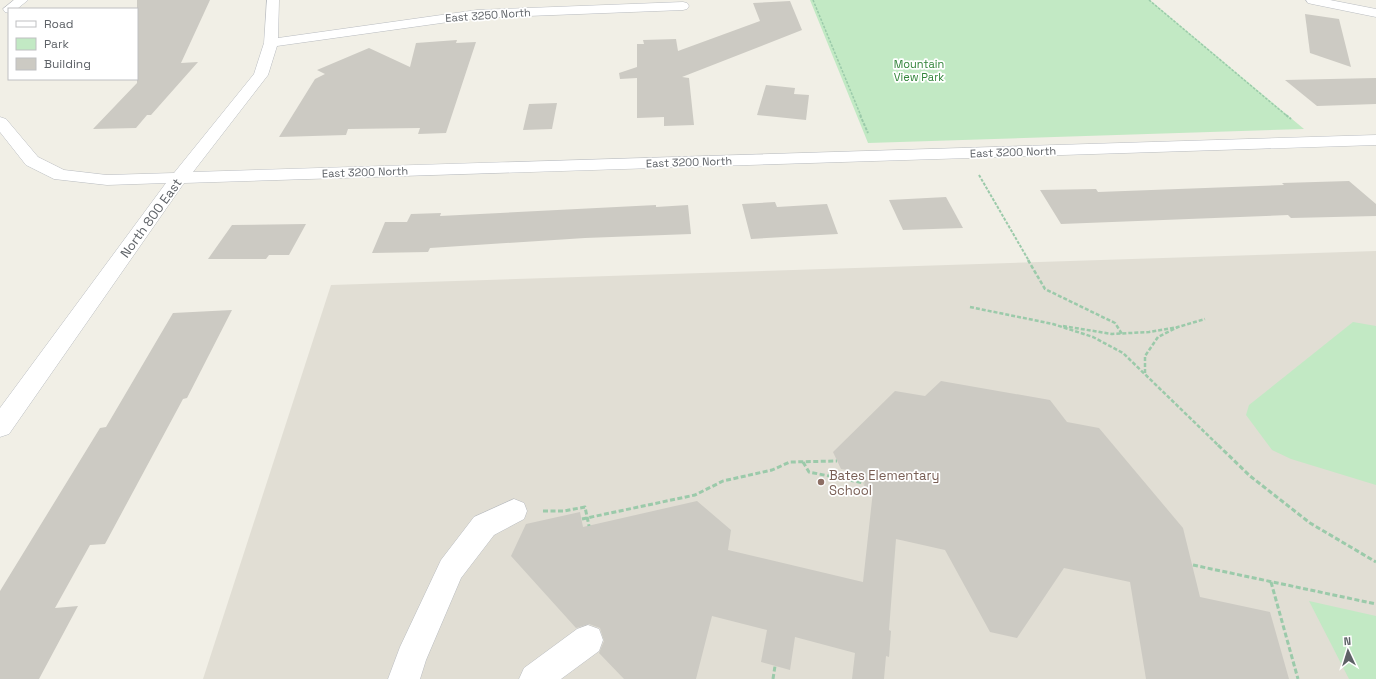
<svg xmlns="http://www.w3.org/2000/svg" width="1376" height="679" font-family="'Space Grotesk',sans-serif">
<rect width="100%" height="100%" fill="#f1efe6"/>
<polygon fill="#e1ded4" points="1376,251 1376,679 203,679 331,285"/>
<g fill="#c2e9c4">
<polygon points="810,0 1150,0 1304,129 868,143"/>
<polygon points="1353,322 1376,326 1376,485 1291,459 1272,450 1246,415 1249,405"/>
<polygon points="1309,601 1376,616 1376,679 1349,679"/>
</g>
<g fill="#cccac3">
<polygon points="137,0 210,0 181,63 198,62 151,115 147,115 136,128 93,129 137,83"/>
<polygon points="790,1 802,30 682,77 689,78 694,125 664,126 664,117 637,118 637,78 620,79 619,73 637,67 637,44 644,44 643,40 676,39 678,51 760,21 753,3"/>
<polygon points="1305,14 1339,19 1351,67 1310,53"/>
<polygon points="457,40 456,43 476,42 446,133 418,134 420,128 348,129 346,135 279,137 315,79 325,74 317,70 369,48 410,67 416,43"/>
<polygon points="1376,78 1376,104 1317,106 1285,80"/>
<polygon points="766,85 795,88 794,94 809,95 806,120 757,115"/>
<polygon points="557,103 552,129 523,130 529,104"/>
<polygon points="1349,181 1376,204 1376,216 1291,218 1288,215 1061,224 1040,190 1096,189 1098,192 1284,185 1282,183"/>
<polygon points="946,197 963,228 903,230 889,200"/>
<polygon points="775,202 777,207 827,204 838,234 751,239 742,204"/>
<polygon points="656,205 656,207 688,205 691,234 585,238 430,248 428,252 372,253 385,222 407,222 411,214 441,213 440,216"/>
<polygon points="306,224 289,255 269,255 266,259 208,259 232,225"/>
<polygon points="232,310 187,398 183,399 105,544 90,545 55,608 78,606 39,679 0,679 0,591 100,428 106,427 173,313"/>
<polygon points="941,381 1050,400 1067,422 1099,428 1183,528 1200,597 1270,612 1289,679 1146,679 1130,582 1064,568 1017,638 990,632 945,550 896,539 889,630 891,631 889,657 886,656 884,679 852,679 855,653 795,637 790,670 761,662 767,630 712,616 696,679 624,679 599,653 604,641 600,628 589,624 576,628 511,556 526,524 580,512 583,527 697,501 731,530 728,550 863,582 873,491 864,489 865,473 841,469 833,452 895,391 925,396"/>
</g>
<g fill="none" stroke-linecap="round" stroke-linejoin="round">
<g stroke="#b9bcc0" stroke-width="1">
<g id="minor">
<polygon points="14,0 28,0 17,9 9,9 9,13 5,12 3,9"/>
<polygon points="267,0 279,0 278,38 477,10 683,2 687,3 689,6 687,9 683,10 477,18 277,46 268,75 193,172 1376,135 1376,145 184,183 9,434 0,437 0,408 166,183 107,185 54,179 26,165 0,132 0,117 6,119 38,157 64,170 107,175 174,173 254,74 264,43"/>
<polygon points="1306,0 1330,0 1376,9 1376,17 1312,4 1308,3"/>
<polygon points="514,499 524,503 527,511 524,519 494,535 461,578 426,660 420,679 388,679 400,647 441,560 474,517"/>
<polygon points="588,625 599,629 603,640 599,651 561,679 519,679 524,668 577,629"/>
</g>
</g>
<g stroke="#9bcaaa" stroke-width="1.5" stroke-dasharray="2.5 1.5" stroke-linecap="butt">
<polyline points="813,0 861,116"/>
<polyline points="1149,0 1287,116"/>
</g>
<g stroke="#9bcaaa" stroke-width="2" stroke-dasharray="3 1.5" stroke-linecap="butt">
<polyline points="860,115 868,133"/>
<polyline points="1286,115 1291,119"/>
<polyline points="979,175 1029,261"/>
</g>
<g stroke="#9bcaaa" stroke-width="2.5" stroke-dasharray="4 2" stroke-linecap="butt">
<polyline points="1028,260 1045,289 1115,323 1122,334"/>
<polyline points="970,307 1053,324 1093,337 1123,353 1219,446"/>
<polyline points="1063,326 1112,334 1149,332 1178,327"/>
<polyline points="1145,373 1145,356 1158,337 1178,327 1205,319"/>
</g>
<g stroke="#9bcaaa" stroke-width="3" stroke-dasharray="5 2.5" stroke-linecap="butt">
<polyline points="1218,445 1250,476 1310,523 1376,562"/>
<polyline points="803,462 809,472 864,483"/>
<polyline points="543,511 564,511 585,507 589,526"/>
<polyline points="582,519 695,495 723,481 772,470 790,462 837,461"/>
<polyline points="1193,565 1376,604"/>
<polyline points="1271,582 1298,679"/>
<polyline points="773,679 775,666"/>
</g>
<use href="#minor" fill="#fff" fill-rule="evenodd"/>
</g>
<circle fill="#8d6e63" stroke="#fff" stroke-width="1.5" cx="821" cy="482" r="4"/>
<g text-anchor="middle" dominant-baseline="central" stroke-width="3.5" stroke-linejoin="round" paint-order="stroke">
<g font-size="11" fill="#5e6267" stroke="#fff">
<text transform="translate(488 15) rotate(-4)">East 3250 North</text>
<text transform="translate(1013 152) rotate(-2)">East 3200 North</text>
<text transform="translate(689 162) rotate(-2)">East 3200 North</text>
<text transform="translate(365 172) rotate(-2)">East 3200 North</text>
</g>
<g font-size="11" fill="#308338" stroke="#fff">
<text x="919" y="64">Mountain<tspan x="919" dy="13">View Park</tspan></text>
</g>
<g font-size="13" fill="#5e6267" stroke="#fff">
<text transform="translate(151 218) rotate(-54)">North 800 East</text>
</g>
<g font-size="13" fill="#785e54" stroke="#fff" text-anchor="start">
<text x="829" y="475">Bates Elementary<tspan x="829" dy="15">School</tspan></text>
</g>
</g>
<rect x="8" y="8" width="130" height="72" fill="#ffffff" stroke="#bfc0c2"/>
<rect x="16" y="21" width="20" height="6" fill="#ffffff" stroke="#bfc0c2"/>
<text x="44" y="28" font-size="12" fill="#5e6267">Road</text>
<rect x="16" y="38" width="20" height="12" fill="#c2e9c4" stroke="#bfc0c2"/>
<text x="44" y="48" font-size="12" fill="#5e6267">Park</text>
<rect x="16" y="58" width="20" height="12" fill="#cccac3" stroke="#bfc0c2"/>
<text x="44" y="68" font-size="12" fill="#5e6267">Building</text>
<g transform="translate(1348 651) rotate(356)" stroke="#ffffff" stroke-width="3" paint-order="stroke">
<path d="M0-3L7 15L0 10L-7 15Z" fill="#5e6267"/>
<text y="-6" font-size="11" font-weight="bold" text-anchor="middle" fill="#5e6267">N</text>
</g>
</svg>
